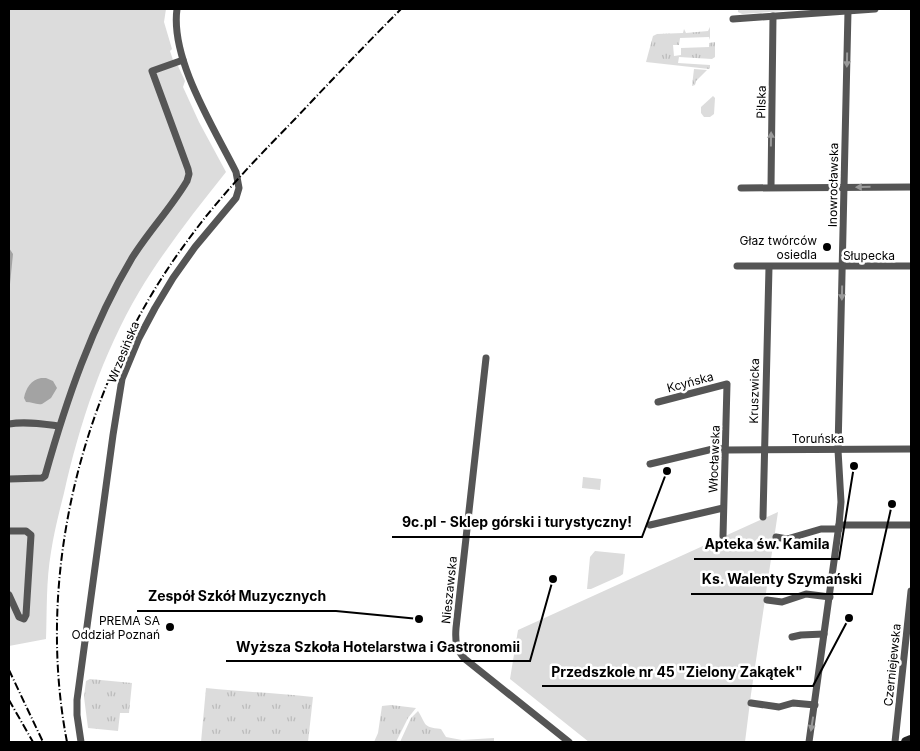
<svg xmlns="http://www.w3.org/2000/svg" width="920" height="751" font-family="Inter,sans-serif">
<defs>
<pattern id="grass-tufts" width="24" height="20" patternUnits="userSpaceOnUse" patternTransform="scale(1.25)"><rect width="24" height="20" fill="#dcdcdc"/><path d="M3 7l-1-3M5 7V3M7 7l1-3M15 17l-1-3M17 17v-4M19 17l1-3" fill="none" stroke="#bbb"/></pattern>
<pattern id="forest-crowns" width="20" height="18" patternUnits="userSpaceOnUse" patternTransform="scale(1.25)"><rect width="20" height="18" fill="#dcdcdc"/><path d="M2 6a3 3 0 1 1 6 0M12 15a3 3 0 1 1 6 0" fill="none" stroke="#bbb"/></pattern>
</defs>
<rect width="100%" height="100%" fill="#fff"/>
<g fill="url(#grass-tufts)">
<polygon points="710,27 710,40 709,37 680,38 679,45 673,45 674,56 681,55 681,48 709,47 709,43 715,42 715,57 712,59 679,57 678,63 710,65 710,68 709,69 646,62 653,36 657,34 683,33 684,29 686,33 708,31"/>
<polygon points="694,69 707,70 696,81 695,85 692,86"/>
<polygon points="90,679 132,683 129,713 120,713 118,731 88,728 84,697 86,681"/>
<path d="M206,688C242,692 278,693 313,697L308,742H201Z"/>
<polygon points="391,705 416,708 408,718 396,742 374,742 378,733 382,706"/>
<path d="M418,711C427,725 422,727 441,729L446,737L462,740L494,738V742H400L411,718Z"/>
</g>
<polygon fill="url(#forest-crowns)" points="738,9 810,9 742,14 738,12"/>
<g fill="#dcdcdc">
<path d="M9,9H166L164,22L172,49L170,51L175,66H178L185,81L183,87L199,122L226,172C195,211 164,250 139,292C102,355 80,423 64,493C59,513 54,532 51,552C46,581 47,610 46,639L9,646Z"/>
<polygon points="713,96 715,98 714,114 710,117 704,117 701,113 701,107"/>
<polygon points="583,477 601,479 600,490 582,488"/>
<polygon points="778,512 751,694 745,742 589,742 510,679 518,630"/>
<polygon points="595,551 625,554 623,574 620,576 591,589 587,589 590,557"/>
</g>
<g fill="#a3a3a3">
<polygon points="9,248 13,254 9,294"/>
<path d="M41,378H46L53,381L57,388L51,398L42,404C36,405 32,402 26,402L24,398C26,388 31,380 41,378Z"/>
</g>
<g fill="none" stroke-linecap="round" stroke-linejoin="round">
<g stroke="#555" stroke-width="7">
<polyline points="733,19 875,9"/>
<polyline points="771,187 773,16"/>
<polyline points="741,188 911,187"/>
<polyline points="737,266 911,266"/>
<path d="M486,358L456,628C455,641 456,650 465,659L569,742"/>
<polyline points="658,402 727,384 723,536"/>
<path d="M9,424C25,421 43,424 59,426"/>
<polyline points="650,464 717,448 726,450 911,449"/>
<path d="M9,479L42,478L45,476C66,401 92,325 132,258C149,231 171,208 187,181L189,174L188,169L152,71L183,60"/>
<polyline points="763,517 769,267"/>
<polyline points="650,525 723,508"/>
<polyline points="839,525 911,525"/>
<polyline points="9,531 26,531 31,535 26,615 24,619 19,617 9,595"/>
<polyline points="776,537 787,539 821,529 839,529"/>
<polyline points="767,600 782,602 806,594 830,597"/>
<polyline points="792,637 801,635 824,634"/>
<polyline points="751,703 779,707 793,703 815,705"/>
<path d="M81,742L77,715V700L113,435L122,379L139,338L155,308L173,278L195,247L236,198L239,188L236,172C214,128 170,59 177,9"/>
<polyline points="809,742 839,525 841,502 838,450 848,11"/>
<polyline points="895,742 911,591"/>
</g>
<polyline stroke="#222" stroke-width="10" points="906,742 911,740"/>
<g stroke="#000" stroke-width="2" stroke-dasharray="8 2.5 1 2.5" stroke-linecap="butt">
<polyline points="9,670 43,742"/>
<polyline points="9,700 33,742"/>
<path d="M67,742C34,571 84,379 188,240C220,196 257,158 295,119C330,82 365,45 401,9"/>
</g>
</g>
<defs><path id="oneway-solid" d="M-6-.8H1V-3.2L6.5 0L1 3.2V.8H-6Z" transform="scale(1.25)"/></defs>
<g fill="#999">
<use href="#oneway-solid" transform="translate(847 60) rotate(91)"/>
<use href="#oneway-solid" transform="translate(771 139) rotate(-89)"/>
<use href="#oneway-solid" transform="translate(863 187) rotate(179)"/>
<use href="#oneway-solid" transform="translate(842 293) rotate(91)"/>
<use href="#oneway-solid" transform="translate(812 724) rotate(99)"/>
</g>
<g fill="#000" stroke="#fff" stroke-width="2">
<circle cx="827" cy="247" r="5"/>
<circle cx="170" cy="627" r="5"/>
</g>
<g text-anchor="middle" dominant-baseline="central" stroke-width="5" stroke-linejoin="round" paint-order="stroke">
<g font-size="12" fill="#000" stroke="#fff">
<text transform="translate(761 102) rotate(-89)">Pilska</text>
<text transform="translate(833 185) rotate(-89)">Inowrocławska</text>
<text x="869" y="255">Słupecka</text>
<text transform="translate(123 352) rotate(-68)">Wrzesińska</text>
<text transform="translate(690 382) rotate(-15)">Kcyńska</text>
<text transform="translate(754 391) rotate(-89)">Kruszwicka</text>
<text x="818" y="438">Toruńska</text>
<text transform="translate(714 459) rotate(-88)">Włocławska</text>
<text transform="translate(449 590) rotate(-84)">Nieszawska</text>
<text transform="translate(892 665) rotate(-84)">Czerniejewska</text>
</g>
<g font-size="12" fill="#000" stroke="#fff" text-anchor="end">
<text x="817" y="240">Głaz twórców<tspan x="817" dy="14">osiedla</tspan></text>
<text x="160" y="620">PREMA SA<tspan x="160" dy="14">Oddział Poznań</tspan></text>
</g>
</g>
<path fill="none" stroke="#000" stroke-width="2" d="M667 471L642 537H392M854 466L839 559H694M892 504L872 594H691M419 619L336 611H137M553 579L530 661H226M849 618L813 686H542"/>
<g fill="#000" stroke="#fff" stroke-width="2">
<circle cx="667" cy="471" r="5"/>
<circle cx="854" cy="466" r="5"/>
<circle cx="892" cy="504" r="5"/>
<circle cx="419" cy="619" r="5"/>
<circle cx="553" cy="579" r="5"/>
<circle cx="849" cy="618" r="5"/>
</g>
<g font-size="14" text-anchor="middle" font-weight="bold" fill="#000" stroke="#fff" stroke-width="5" stroke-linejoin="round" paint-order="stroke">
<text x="517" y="527">9c.pl - Sklep górski i turystyczny!</text>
<text x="767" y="549">Apteka św. Kamila</text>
<text x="782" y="584">Ks. Walenty Szymański</text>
<text x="237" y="601">Zespół Szkół Muzycznych</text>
<text x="378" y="652">Wyższa Szkoła Hotelarstwa i Gastronomii</text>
<text x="677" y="677">Przedszkole nr 45 "Zielony Zakątek"</text>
</g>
<rect width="920" height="751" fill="none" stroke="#000000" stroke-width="20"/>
</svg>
